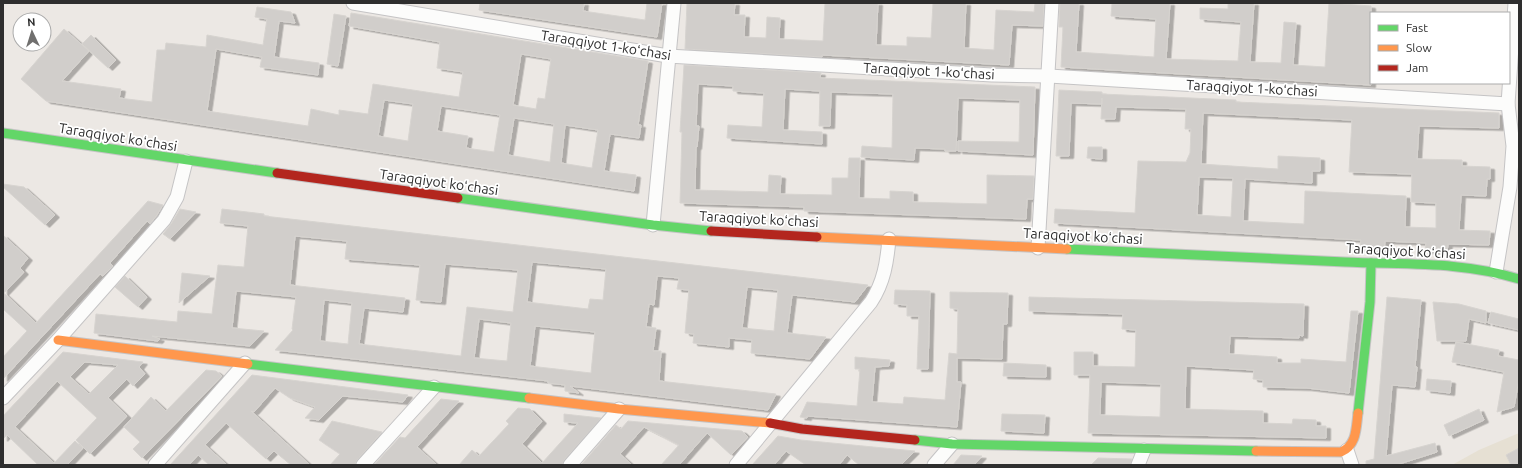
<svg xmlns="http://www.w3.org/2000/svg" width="1522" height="468" font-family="Ubuntu,sans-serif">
<defs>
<filter id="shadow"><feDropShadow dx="4.5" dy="2.5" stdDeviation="0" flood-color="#0004"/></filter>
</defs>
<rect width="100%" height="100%" fill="#ece8e4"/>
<polygon fill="#e6e0d3" points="1519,433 1519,465 1452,465 1479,450"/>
<g fill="#d1cecb" stroke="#d7d4d0" fill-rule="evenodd" filter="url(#shadow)">
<polygon points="480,3 584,3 583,11 645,20 647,3 662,3 657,37 479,10"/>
<polygon points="687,3 735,3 734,15 745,15 744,37 766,38 767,17 780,18 779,39 823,41 825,3 878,3 876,45 907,46 907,37 931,38 933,3 966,3 964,48 994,50 996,10 1034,12 1035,3 1044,3 1043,26 1012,25 1009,65 822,55 822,57 685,49"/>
<polygon points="1060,3 1079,3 1076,52 1154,57 1156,19 1111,16 1112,4 1170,3 1166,59 1238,61 1241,22 1200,19 1200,8 1228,9 1228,3 1254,3 1250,62 1281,63 1284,22 1296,23 1293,65 1325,67 1329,3 1371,6 1371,85 1061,67 1063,27 1059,27"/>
<path d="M257,7L291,12L295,23L279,21L274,57L319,63L318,75L260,67L262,57L216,49L207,111L308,126L311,109L339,115V110L368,114L373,84L459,97L463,72L437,68L440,42L349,26L351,13L648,61L638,125H641L639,138L610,134L604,171L636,175L634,191L46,101L21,79L64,29L89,51L62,81L121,89L119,98L152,102L157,50H165L166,43L206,47L207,35L263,45L267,19L255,17ZM521,54L551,59L545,99L538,98L536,109L513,105ZM384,100L413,104L408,141L378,136ZM441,106L500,115L494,152L466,148L468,136L437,131ZM514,118L554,124L550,162L508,155ZM565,125L598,130L592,168L561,163Z"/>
<polygon points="334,14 346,16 338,66 327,64"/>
<polygon points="91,35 116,60 108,68 82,44"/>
<polygon points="684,65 821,73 820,78 1035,87 1033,155 958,151 958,141 1019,142 1020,100 958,98 956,151 945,151 945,149 915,148 914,160 861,157 862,146 892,148 893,94 831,92 830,126 819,126 820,91 785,89 783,130 822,132 822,144 727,138 728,125 762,127 764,93 733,91 733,86 698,84 696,126 699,126 697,147 696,147 695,190 768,192 769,175 781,176 780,194 832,195 832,178 848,178 849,158 860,158 859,198 890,199 890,191 913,192 913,202 987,204 987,175 1034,176 1033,199 1027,199 1026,219 804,211 804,207 680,203 682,132 680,132"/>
<path d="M1059,90L1102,92V94L1236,100V102L1499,113V128L1419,126L1417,159L1462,160V166L1490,167V179H1487L1486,196L1461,195L1459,230L1490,231L1489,245L1448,244L1447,252L1425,251L1426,243L1385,241L1384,251L1360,249L1361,240L1054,223L1055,209L1135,213L1138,161L1186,162L1190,153L1191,129H1185L1186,109L1116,107L1115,119H1101L1102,98V104L1071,103L1069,156H1056ZM1203,113L1352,120L1349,172L1412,174L1411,202L1436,203V228L1405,227L1406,196L1305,191L1304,224L1243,221L1245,179L1312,183V171H1320V158L1278,156V169L1201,164ZM1199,177L1233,178L1231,217L1197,215Z"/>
<polygon points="1088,147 1102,147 1102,159 1087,158"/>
<polygon points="3,184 24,187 55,215 45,225 3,187"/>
<polygon points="148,201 163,205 157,215 150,224 147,221 110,263 113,266 103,276 100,274 3,379 3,357 27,331 3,309 3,235 28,258 20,268 24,272 4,293 36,323"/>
<polygon points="180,209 196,212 170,239 163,234 171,224"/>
<path d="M222,209L264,214V216L868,285L855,302L792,295L787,333L826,337L810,359L751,353L752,340L729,338V347L693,343L694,334L685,333L689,290L677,289L679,278L657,276L654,305L649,304L646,327L656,328L653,351H661L659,381L776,394L768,410L570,386L579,393L565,391V385L548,383V381L275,350L293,330L292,329L296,297L236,291L232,328L264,331L250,346L152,336L160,339L158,341L94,333L96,314L177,322L178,311L212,314L218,265L244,267L248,226L220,223ZM295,236L347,241L345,259L420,265L416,300L441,302L445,264L518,270L513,312L467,307L461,356L359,344L364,308L403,312L405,298L290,285ZM532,262L606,269L603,300L590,299L588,309L527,302ZM747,287L778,290L774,331L742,328ZM324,300L352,303L348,344L320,341ZM479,319L511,323L507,361L474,358ZM535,326L595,332L591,373L530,366Z"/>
<polygon points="182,273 210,276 179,303"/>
<polygon points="125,276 147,297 138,307 115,287"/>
<polygon points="895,290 930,291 928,369 917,369 919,316 907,316 907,305 894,304"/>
<polygon points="950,292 1008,293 1007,324 1003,324 1002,359 957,358 957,382 961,382 957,427 807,416 807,418 800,417 807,402 857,406 860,369 855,369 855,357 890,360 889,366 875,367 872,402 903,404 904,397 945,400 949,353 957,354 958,309 950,308"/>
<path d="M1029,297L1304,304L1303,336L1299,335V338L1230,336L1229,354L1277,357V363H1301V359L1346,362L1351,311H1358L1349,393L1307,388L1263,387V380L1253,379L1254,370L1186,366L1185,409L1263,411V423L1292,424L1293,419L1316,420V426H1326V438L1088,433L1090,375H1074V352H1093V366L1135,367L1136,330L1122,329L1123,314L1029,311ZM1101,382L1161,384L1160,417L1100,415Z"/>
<polygon points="1387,297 1421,300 1415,367 1417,367 1415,387 1392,385 1386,456 1435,443 1437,452 1396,465 1366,465 1366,461 1374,459"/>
<polygon points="1433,302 1459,304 1486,311 1486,323 1469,319 1466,341 1437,341"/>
<polygon points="1491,312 1519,319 1519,330 1488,323"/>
<polygon points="1456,342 1499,350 1498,356 1519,360 1519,379 1514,407 1497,412 1504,372 1452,362"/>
<path d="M63,352L143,362L139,367L145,374L133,386L127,379L108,398L127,416L90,454L76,440L97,418L57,381L15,427L54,463L75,441L83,448L67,465H38L7,435L3,439V416ZM85,362L118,365L89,394L70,377Z"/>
<polygon points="1004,363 1046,365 1046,377 1003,376"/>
<polygon points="206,370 216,371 222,376 142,458 133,449 140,442 124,427 151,397 166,411"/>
<polygon points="252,375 408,395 403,402 343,396 319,420 305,418 315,407 290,398 275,388 254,412 251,411 310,465 291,465 274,451 266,459 226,423 205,445 227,465 209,465 198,455 189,465 170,465"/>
<polygon points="1427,379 1451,381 1450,393 1426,390"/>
<polygon points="441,399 459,401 417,447 437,465 374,465 400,437 405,438"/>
<polygon points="518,408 530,409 542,421 522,444 542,463 578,423 564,422 564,414 601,418 564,460 562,465 459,465 472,450 479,456 509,424 506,421"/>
<polygon points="1479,409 1484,420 1449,436 1444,425"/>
<polygon points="1002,414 1045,415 1044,433 1001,431"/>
<polygon points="332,421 364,428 382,432 357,460 355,465 330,465 340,454 319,440"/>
<polygon points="628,421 742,431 748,437 731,455 707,433 679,465 661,465 679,445 644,427 620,454 632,465 581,465 616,425 621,429"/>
<polygon points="778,436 801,440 915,451 901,465 859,465 847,455 839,465 806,465 786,451 774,465 752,465"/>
<polygon points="1519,448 1519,465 1511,465 1506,455"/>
<polygon points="961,455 982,456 974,465 953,465"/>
<polygon points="1098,458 1132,459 1130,465 1091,465"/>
</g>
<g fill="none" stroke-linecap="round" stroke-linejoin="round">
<g stroke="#c5c4c5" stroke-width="15">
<g id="street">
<polyline points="353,3 668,56 992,75 1049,76 1508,104"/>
<polyline points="653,225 674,3"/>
<polyline points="1038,248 1052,3"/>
<polyline points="1496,272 1510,187 1513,146 1508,104 1515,3"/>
<polyline points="3,398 58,340 164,220 177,197 186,161"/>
<polyline points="1347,450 1352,465"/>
<polyline points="155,465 245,363"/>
<polyline points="363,465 434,387"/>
<polyline points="570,465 619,409"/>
<path d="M736,465L871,302C884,282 887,262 889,239"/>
<polyline points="934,465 952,444"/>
<polyline points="1138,465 1144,450"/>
</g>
</g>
<g stroke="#c5c4c5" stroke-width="11">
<g id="fast">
<polyline points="3,133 277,173"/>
<polyline points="458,198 653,225 711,231"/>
<path d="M1067,249C1159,253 1252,257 1345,262C1404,265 1461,261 1519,279"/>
<polyline points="248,364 529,398"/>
<polyline points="1358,413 1370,302 1371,263"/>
<polyline points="915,440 952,444 1256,451"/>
</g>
</g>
<g stroke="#c5c4c5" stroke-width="11">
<g id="slow">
<polyline points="817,237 1067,249"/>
<polyline points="58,340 248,364"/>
<polyline points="529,398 619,409 770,423"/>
<path d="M1256,451L1341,452C1357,445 1356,428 1358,413"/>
</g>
</g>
<g stroke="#c5c4c5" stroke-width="11">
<g id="jam">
<polyline points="277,173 458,198"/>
<polyline points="711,231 817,237"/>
<polyline points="770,423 802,429 915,440"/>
</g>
</g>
<use href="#street" stroke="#fcfcfb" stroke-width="13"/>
<use href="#fast" stroke="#63d668" stroke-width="9"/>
<use href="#slow" stroke="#ff974d" stroke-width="9"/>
<use href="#jam" stroke="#b3261e" stroke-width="9"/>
</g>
<g text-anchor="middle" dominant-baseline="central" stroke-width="3.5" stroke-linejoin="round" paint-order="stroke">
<g font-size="14" fill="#2e2e2e" stroke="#fff">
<text transform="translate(606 45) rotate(9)">Taraqqiyot 1-koʻchasi</text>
<text transform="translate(929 71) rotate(3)">Taraqqiyot 1-koʻchasi</text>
<text transform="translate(1252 88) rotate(3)">Taraqqiyot 1-koʻchasi</text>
<text transform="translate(118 137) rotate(9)">Taraqqiyot koʻchasi</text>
<text transform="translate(439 182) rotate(8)">Taraqqiyot koʻchasi</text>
<text transform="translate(759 219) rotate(3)">Taraqqiyot koʻchasi</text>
<text transform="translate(1083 236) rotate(3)">Taraqqiyot koʻchasi</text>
<text transform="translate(1406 251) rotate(3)">Taraqqiyot koʻchasi</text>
</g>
</g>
<rect width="1522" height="468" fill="none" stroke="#2e2e2e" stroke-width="8"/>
<rect x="1370" y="12" width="140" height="72" fill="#ffffff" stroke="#ababab"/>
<rect x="1378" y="25" width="20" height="6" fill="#63d668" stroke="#ababab"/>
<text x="1406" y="32" font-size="12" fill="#2e2e2e">Fast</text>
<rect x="1378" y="45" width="20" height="6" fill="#ff974d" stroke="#ababab"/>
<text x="1406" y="52" font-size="12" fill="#2e2e2e">Slow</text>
<rect x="1378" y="65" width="20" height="6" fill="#b3261e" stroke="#ababab"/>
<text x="1406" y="72" font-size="12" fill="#2e2e2e">Jam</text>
<g transform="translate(32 32) rotate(356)"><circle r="19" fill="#ffffff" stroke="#ababab"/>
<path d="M0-3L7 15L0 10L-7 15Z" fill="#706f6e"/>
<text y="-6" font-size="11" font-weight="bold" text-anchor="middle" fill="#2e2e2e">N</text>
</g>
</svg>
